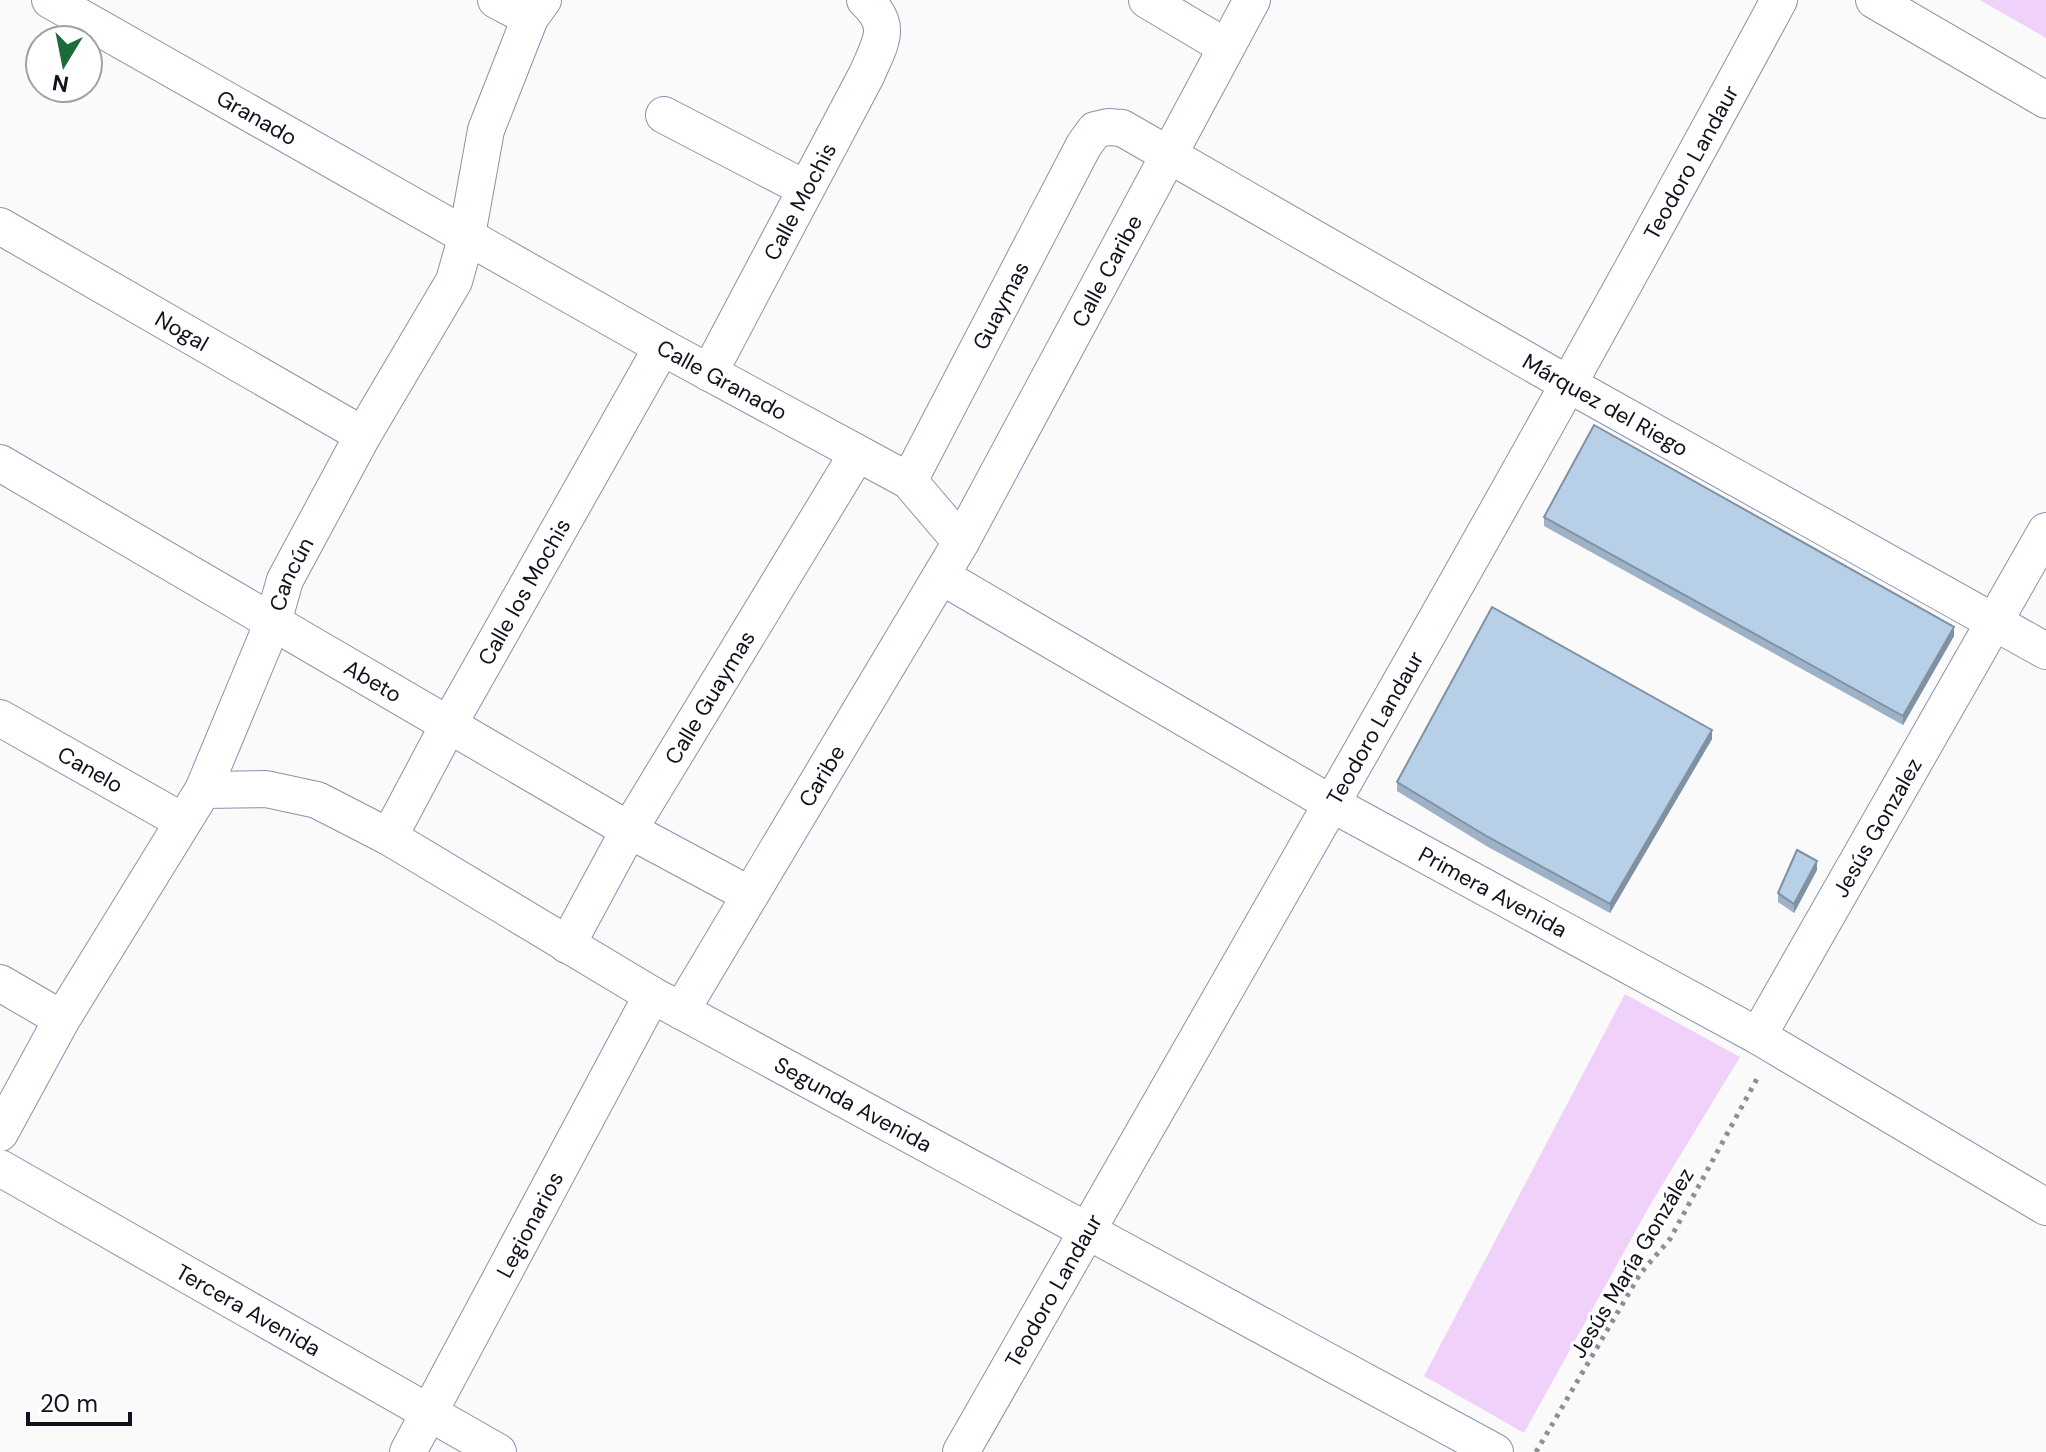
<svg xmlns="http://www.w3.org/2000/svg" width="2046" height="1452" font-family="'DM Sans',sans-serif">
<rect width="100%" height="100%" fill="#fafafa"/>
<g fill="#f0d1f9">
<polygon points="1980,0 2046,0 2046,38"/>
<polygon points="1625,994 1740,1057 1650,1205 1524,1433 1424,1376"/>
</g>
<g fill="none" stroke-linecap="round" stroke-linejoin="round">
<g stroke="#8992ae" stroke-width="38">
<g id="minor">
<path id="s1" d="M50,0L662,347L909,481L961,542"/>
<polyline points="496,0 530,18"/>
<polyline points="1147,0 1226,47"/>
<polyline points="1874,0 2046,100"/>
<polyline points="664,115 806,189"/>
<path id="s2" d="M0,226L363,435"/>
<path id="s3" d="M709,373L867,74C880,43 894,26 865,0"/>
<path id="s4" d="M0,463L629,830L750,895"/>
<path id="s5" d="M909,481L1084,145L1095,130L1108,127L1122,128L1568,384L2046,651"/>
<path id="s6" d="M941,576L1332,804L1758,1036L2046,1207"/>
<path id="s7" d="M0,718L182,821"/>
<path id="s8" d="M203,790L266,789L317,800L389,837L652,995L1495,1452"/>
<path id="s9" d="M389,837L449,724L662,347"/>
<path id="s10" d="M567,945L629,830L857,454"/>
<polyline points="0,983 62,1019"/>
<path id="s11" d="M681,1011L961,542L1252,0"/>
<path id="s12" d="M1758,1036L2046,531"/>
<path id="s13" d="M0,1133L62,1019L203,790L273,622L285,580L363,435L454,281L467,235L486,130L530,18L543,0"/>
<path id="s14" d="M0,1168L498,1452"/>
<path id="s15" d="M408,1452L652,995"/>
<path id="s16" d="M961,1452C1236,969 1516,489 1779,0"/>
</g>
</g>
<polyline stroke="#8e8f94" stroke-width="5" stroke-dasharray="4 6" stroke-linecap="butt" points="1536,1452 1640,1274 1670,1239 1759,1075"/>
<use href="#minor" stroke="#fff" stroke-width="36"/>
</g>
<g fill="#9db2c7">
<polygon points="1544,517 1954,636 1903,725 1544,526"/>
<polygon points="1712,739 1610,913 1488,847 1397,791 1397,782"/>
<polygon points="1817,870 1794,913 1778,902 1778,893"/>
</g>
<g fill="#8091a2">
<polygon points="1954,627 1954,636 1903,725 1903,716"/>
<polygon points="1712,730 1712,739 1610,913 1610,904"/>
<polygon points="1817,861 1817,870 1794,913 1794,904"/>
</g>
<g fill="#b7cfe7" stroke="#8091a2" stroke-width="2">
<polygon points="1594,425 1954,627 1903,716 1544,517"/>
<polygon points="1492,607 1712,730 1610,904 1488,837 1397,782"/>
<polygon points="1797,850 1817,861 1794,904 1778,893"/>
</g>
<g text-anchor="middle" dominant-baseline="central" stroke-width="6" stroke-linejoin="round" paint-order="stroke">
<g font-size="22" fill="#10131d" stroke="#fff">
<text stroke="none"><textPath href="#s1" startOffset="238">Granado</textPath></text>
<text stroke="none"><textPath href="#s16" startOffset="1482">Teodoro Landaur</textPath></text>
<text stroke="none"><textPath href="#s3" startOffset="194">Calle Mochis</textPath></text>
<text stroke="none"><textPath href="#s11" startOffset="854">Calle Caribe</textPath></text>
<text stroke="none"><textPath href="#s5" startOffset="198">Guaymas</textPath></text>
<text stroke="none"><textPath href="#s2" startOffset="210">Nogal</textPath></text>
<text stroke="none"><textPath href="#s1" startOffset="772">Calle Granado</textPath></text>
<text stroke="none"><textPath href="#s5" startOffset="982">Márquez del Riego</textPath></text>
<text stroke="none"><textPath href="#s13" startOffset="632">Cancún</textPath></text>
<text stroke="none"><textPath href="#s9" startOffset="280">Calle los Mochis</textPath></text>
<text stroke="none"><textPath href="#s4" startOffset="432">Abeto</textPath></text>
<text stroke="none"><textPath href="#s10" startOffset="286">Calle Guaymas</textPath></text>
<text stroke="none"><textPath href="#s16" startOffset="834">Teodoro Landaur</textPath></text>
<text stroke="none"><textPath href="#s7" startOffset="104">Canelo</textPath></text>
<text stroke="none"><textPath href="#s11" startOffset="274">Caribe</textPath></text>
<text stroke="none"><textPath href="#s12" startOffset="240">Jesús Gonzalez</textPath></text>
<text stroke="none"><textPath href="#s6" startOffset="636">Primera Avenida</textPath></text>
<text stroke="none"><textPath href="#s8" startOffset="732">Segunda Avenida</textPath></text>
<text stroke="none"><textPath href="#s15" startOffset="258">Legionarios</textPath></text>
<text transform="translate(1632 1263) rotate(-59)">Jesús María González</text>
<text stroke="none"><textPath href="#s16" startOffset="186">Teodoro Landaur</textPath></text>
<text stroke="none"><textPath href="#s14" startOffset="286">Tercera Avenida</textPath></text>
</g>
</g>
<g transform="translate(64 64) rotate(190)"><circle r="38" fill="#ffffff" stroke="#9fa1a5" stroke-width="2"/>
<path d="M0-6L14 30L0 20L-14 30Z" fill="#1d6b3a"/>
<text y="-12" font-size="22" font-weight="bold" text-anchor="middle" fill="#10131d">N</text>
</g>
<path d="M28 1412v12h102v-12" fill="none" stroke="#10131d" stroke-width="4"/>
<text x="40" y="1412" font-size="24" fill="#10131d" stroke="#ffffff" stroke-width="6" paint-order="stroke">20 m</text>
</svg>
